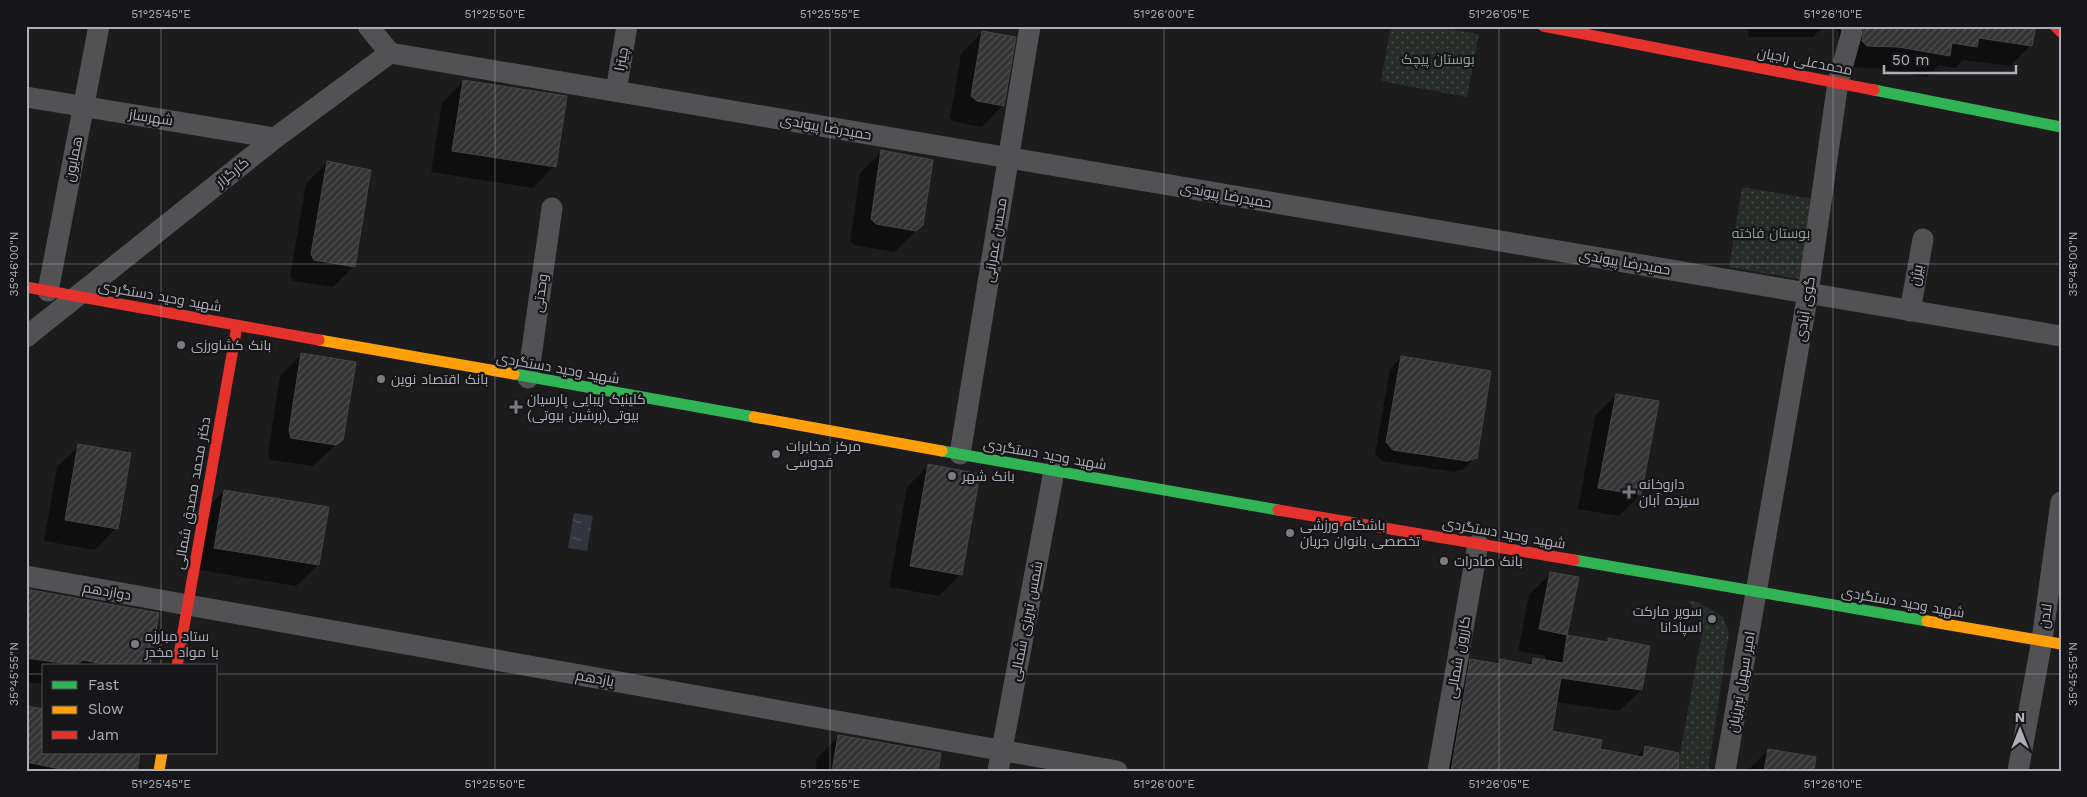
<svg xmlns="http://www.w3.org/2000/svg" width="2087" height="797" font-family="'Work Sans',Cairo,sans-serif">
<defs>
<pattern id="grass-dots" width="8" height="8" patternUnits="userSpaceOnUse" patternTransform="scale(1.25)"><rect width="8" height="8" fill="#262d29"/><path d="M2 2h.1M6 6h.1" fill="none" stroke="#434946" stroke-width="1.8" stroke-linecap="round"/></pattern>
<pattern id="water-ripples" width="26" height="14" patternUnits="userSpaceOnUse" patternTransform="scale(1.25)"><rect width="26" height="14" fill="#31353f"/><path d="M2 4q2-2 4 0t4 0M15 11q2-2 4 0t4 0" fill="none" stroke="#4c5059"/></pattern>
<pattern id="building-hatch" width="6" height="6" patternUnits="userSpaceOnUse" patternTransform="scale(1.25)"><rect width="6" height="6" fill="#343434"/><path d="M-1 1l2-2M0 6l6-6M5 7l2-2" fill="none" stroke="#4f4f4f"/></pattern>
</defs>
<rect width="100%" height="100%" fill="#1c1c1c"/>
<g fill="url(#grass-dots)">
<polygon points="1391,26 1434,26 1479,34 1467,97 1381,81"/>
<polygon points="1742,187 1813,199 1799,279 1729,267"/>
<polygon points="1689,601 1697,602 1723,617 1729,633 1708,771 1677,771 1703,627"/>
</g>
<polygon fill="url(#water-ripples)" points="574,513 593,516 587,551 568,548"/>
<g fill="#0007">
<polygon points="1747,26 1824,26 1813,37 1749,37"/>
<polygon points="1837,26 2034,26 2031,45 2010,66 1963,60 1955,68 1939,65 1927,77 1876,68 1846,67"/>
<polygon points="982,32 1003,105 982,127 955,122 950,118 961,54"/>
<polygon points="463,81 554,166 533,188 431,172 442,103"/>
<polygon points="881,152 922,225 894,252 854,245 850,241 860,173"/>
<polygon points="327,162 354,266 333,287 293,281 290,276 306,184"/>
<polygon points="301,355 342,439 313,466 270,460 268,453 280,376"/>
<polygon points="1401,357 1475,457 1464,469 1455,472 1382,461 1375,454 1390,369"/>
<polygon points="1616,395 1640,495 1619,516 1578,509 1595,416"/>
<polygon points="79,446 116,528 95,550 44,541 57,467"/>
<polygon points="928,466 961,574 939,596 889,587 907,487"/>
<polygon points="224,491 327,508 318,565 296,586 193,569 203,512"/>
<polygon points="1551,573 1577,578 1566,636 1606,643 1609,640 1641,690 1619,711 1555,702 1550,732 1599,750 1636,757 1645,748 1674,771 1434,771 1449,681 1471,660 1497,665 1501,661 1527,665 1534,659 1546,661 1546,656 1518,651 1529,595"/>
<polygon points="26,590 148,666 44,666 44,684 26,682"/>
<polygon points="26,708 44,753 136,771 26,771"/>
<polygon points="838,737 937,771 815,771 817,758"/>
<polygon points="1768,750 1813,768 1827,771 1747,771"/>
</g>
<g fill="url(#building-hatch)" stroke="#454448">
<polygon points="1864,26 2036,26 2032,46 1979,38 1977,47 1952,43 1950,56 1898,47 1867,46 1862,41"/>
<polygon points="982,31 1016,37 1004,106 977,101 971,96"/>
<polygon points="463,80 567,96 556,167 452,151"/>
<polygon points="881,150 933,160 923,225 916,231 876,224 871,219"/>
<polygon points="327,161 371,170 355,267 314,260 311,254"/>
<polygon points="301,353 356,362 343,440 336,445 291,438 289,430"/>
<polygon points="1401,356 1491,371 1477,458 1467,461 1393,450 1386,442"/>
<polygon points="1616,394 1659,401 1641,495 1598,488"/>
<polygon points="78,444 131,453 118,529 65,520"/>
<polygon points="928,464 980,474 962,575 910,566"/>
<polygon points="224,490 329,507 319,565 214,548"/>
<polygon points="1550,572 1579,577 1567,635 1539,629"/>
<polygon points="26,589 159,613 150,666 114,666 83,660 76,665 26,658"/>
<polygon points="1567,635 1608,642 1608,638 1650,646 1642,690 1561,678 1552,731 1602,740 1600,749 1643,757 1645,746 1679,753 1678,771 1451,771 1470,659 1500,664 1500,659 1532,665 1533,658 1563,663"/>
<polygon points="26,706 44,709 44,753 140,753 137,771 70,771 26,762"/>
<polygon points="838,735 941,753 938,771 832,771"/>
<polygon points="1768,749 1816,757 1814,771 1764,771"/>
</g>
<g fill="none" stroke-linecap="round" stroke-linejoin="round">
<g stroke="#525255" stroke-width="21">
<polyline points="368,26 390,53"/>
<polyline points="390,53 2061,336"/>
<polyline points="616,91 627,26"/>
<polyline points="26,97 275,138"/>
<polyline points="48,291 99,26"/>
<polyline points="1910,311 1923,239"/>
<polyline points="26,337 275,138 390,53"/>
<polyline points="528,378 552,208"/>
<polyline points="960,454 1030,26"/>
<polyline points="26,576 1117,771"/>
<polyline points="998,771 1054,471"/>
<polyline points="1438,771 1478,544"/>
<polyline points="1725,771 1808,293 1838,82 1852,32 1851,26"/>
<polyline points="2018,771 2042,640 2061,502"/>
</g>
<g stroke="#30b455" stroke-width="11">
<polyline points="1874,90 2061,127"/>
<polyline points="514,374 754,417"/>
<polyline points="942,451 1278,510"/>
<polyline points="1574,560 1927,621"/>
</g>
<g stroke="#ff9f0a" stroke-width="11">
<polyline points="319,340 514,374"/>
<polyline points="754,417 942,451"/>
<polyline points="1927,621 2061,644"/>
<polyline points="159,771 162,753"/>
</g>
<g stroke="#e5322d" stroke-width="11">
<polyline points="1543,26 1874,90"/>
<polyline points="2055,26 2061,32"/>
<polyline points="26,287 319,340"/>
<polyline points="1278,510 1574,560"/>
<polyline points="177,666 237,326"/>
</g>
</g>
<path fill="none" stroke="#aeaebb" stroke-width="1" stroke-opacity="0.45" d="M161,26V666M495,26V771M830,26V771M1164,26V771M1499,26V771M1833,26V771M26,264H2061M26,674H44M216,674H2061M161,753V771"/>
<g fill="#7b7b83" stroke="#161618" stroke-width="2">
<circle cx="181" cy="345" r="5"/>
<circle cx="381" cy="379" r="5"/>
<path d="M513.5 399.5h5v5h5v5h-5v5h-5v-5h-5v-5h5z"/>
<circle cx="776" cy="454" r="5"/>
<circle cx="952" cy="476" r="5"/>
<path d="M1626.5 484.5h5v5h5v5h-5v5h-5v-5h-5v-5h5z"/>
<circle cx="1290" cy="533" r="5"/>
<circle cx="1444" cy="561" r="5"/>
<circle cx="1712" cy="619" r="5"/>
<circle cx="135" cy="644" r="5"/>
</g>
<g text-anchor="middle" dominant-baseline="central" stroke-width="4.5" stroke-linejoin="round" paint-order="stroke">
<g font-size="14" fill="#aeaebb" stroke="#161618">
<text transform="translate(621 59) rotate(-80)">چیترا</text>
<text transform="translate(1805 61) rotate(11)">محمدعلی راجیان</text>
<text transform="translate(151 117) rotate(9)">شهرساز</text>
<text transform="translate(826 127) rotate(10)">حمیدرضا پیوندی</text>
<text transform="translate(73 159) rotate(-79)">همایون</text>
<text transform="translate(232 172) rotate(-39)">کارگزار</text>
<text transform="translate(1226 195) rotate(10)">حمیدرضا پیوندی</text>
<text transform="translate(995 240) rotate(-81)">محسن عمرانی</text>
<text transform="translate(1625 262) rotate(10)">حمیدرضا پیوندی</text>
<text transform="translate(1916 275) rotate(-79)">بیژن</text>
<text transform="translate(540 293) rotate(-82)">وحدتی</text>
<text transform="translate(160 296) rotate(10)">شهید وحید دستگردی</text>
<text transform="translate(1805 309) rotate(-81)">گوی آبادی</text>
<text transform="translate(558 368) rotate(10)">شهید وحید دستگردی</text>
<text transform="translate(1045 454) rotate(10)">شهید وحید دستگردی</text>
<text transform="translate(192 493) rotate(-80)">دکتر محمد مصدق شمالی</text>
<text transform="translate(1504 533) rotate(10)">شهید وحید دستگردی</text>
<text transform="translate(107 591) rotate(10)">دوازدهم</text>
<text transform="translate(1903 602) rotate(10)">شهید وحید دستگردی</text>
<text transform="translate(2045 616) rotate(-82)">لادن</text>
<text transform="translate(1026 621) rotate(-79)">شمس تبریزی شمالی</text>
<text transform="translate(1458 657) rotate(-80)">کازرون شمالی</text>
<text transform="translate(595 678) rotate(10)">یازدهم</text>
<text transform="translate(1741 682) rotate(-80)">امیر سهیل تبریزیان</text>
</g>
<g font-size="14" fill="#87a591" stroke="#161618">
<text x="1438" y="59">بوستان پیچک</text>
<text x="1771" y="233">بوستان فاخته</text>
</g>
<g font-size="14" fill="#aeaebb" stroke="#161618" text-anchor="start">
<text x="191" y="345">بانک کشاورزی</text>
<text x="391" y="379">بانک اقتصاد نوین</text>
<text x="527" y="399">کلینیک زیبایی پارسیان<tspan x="527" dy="16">بیوتی(پرشین بیوتی)</tspan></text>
<text x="786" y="446">مرکز مخابرات<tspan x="786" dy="16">قدوسی</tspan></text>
<text x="962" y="476">بانک شهر</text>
<text x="1639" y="484">داروخانه<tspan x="1639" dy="16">سیزده آبان</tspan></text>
<text x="1300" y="525">باشگاه ورزشی<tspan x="1300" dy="16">تخصصی بانوان جریان</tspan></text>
<text x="1454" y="561">بانک صادرات</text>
<text x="1702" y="611" text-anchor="end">سوپر مارکت<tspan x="1702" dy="16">اسپادانا</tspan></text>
<text x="145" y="636">ستاد مبارزه<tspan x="145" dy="16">با مواد مخدر</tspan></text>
</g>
</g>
<rect width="2087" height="797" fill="none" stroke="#161618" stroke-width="55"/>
<rect x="42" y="664" width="175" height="90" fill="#161618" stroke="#535359"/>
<rect x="52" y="681" width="25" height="8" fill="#30b455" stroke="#535359"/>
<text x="88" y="690" font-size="15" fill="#aeaebb">Fast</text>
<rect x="52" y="706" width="25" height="8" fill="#ff9f0a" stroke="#535359"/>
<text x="88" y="714" font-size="15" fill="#aeaebb">Slow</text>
<rect x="52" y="731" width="25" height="8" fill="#e5322d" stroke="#535359"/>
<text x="88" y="740" font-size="15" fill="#aeaebb">Jam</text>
<g transform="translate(2020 730)" stroke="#161618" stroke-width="4" paint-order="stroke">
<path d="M0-4L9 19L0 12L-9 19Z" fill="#aeaebb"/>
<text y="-8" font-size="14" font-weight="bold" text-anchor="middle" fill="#aeaebb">N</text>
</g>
<path d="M1884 65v8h132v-8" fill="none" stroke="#aeaebb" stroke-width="2.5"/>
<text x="1892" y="65" font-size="15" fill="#aeaebb" stroke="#161618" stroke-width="4" paint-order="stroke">50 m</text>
<rect x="28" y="28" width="2032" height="742" fill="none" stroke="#aeaebb" stroke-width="2"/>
<g font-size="12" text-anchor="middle" fill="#aeaebb">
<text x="161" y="18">51°25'45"E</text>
<text x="495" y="18">51°25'50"E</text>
<text x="830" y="18">51°25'55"E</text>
<text x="1164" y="18">51°26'00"E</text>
<text x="1499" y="18">51°26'05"E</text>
<text x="1833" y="18">51°26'10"E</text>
<text transform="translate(14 264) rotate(-90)" y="4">35°46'00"N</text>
<text transform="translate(2073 264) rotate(-90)" y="4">35°46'00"N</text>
<text transform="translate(14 674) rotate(-90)" y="4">35°45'55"N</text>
<text transform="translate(2073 674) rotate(-90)" y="4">35°45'55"N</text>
<text x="161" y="788">51°25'45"E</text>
<text x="495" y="788">51°25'50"E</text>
<text x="830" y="788">51°25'55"E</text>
<text x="1164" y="788">51°26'00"E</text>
<text x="1499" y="788">51°26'05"E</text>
<text x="1833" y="788">51°26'10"E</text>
</g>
</svg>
